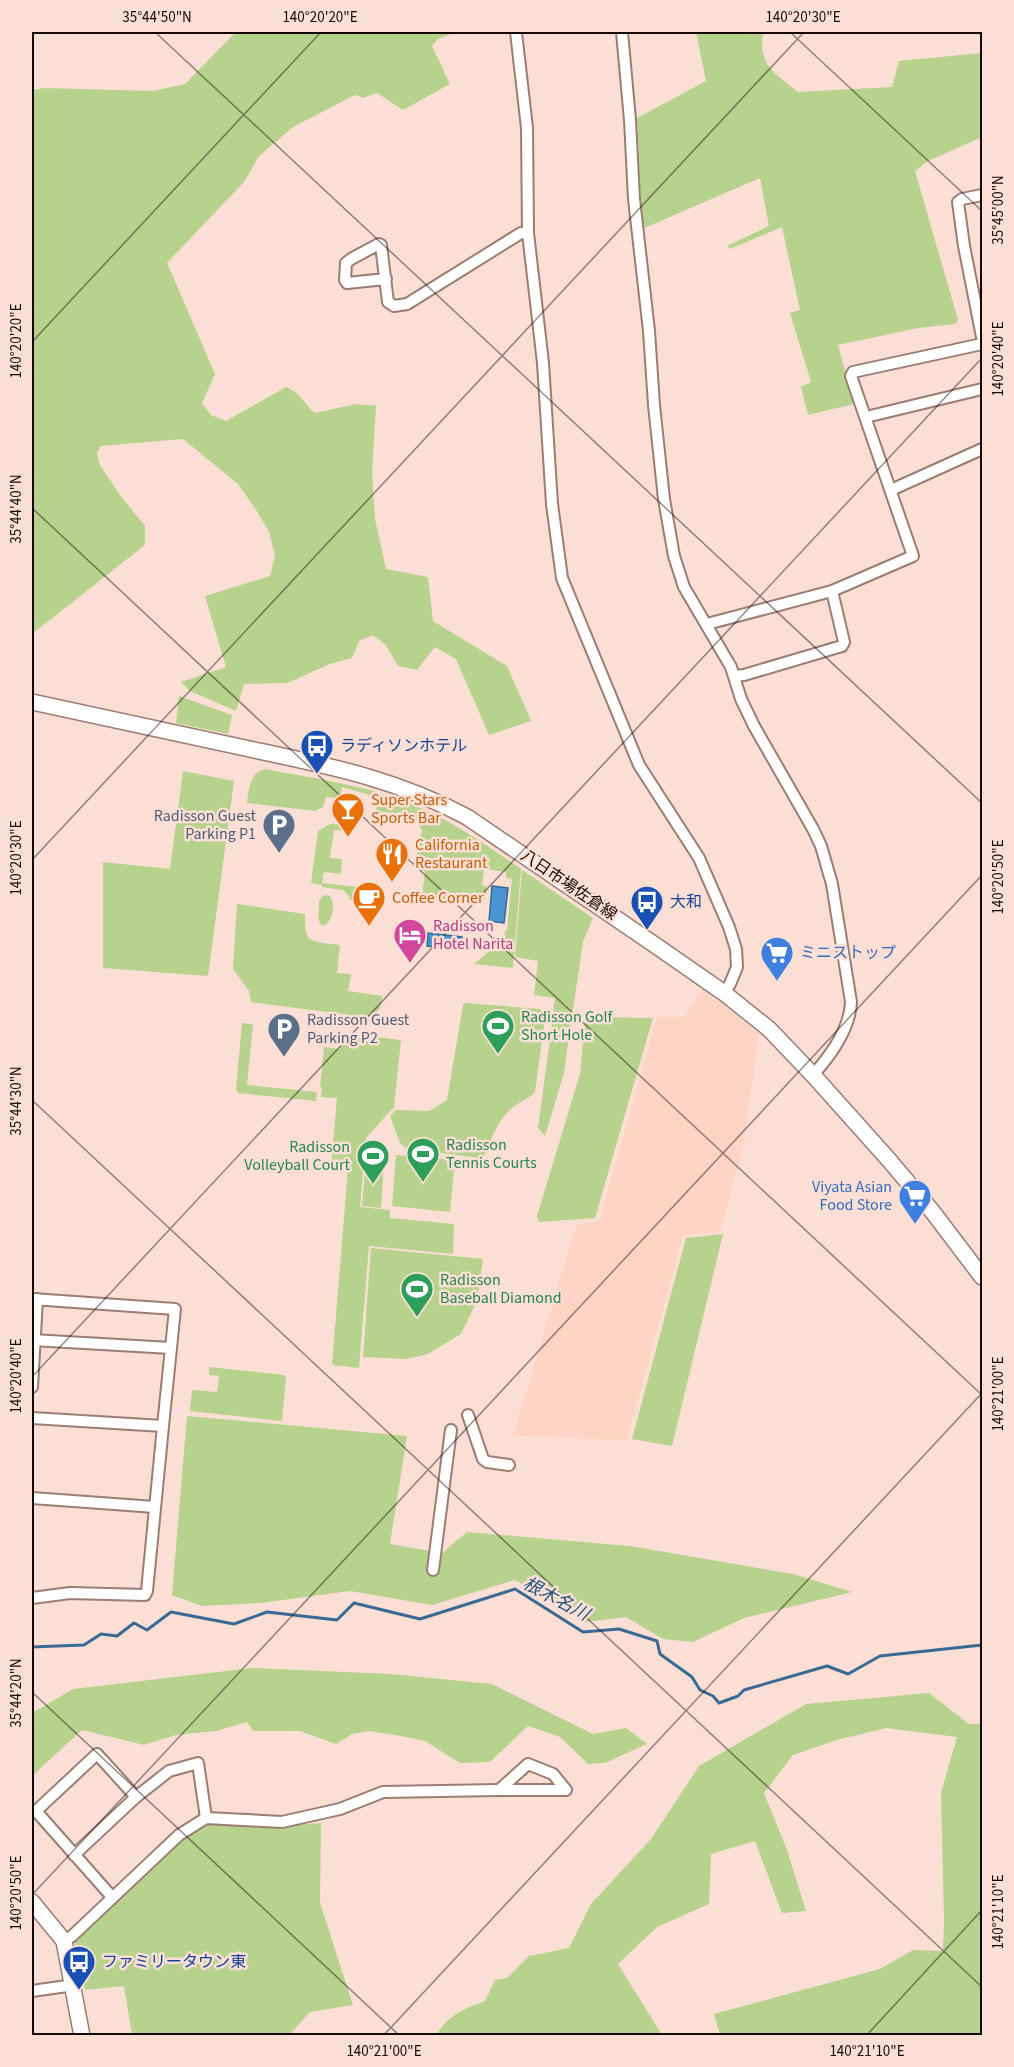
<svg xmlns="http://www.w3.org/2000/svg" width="1014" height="2067" font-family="'Source Sans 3','Noto Sans JP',sans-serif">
<rect width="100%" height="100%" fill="#fbdfd5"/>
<polygon fill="#fed4c5" points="702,989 759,1034 744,1142 720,1232 683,1236 627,1440 513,1436 576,1225 599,1221 657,1017 684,1017"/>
<g fill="#b6d28c">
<path d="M236,32H456L438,39L432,46L450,84L403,110L377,93L363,98L355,95L293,127L259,156L244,182L167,263L215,374L202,403L211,415L226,421L286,387C300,392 303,403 315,413L356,404L376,406L372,472L375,519L386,569L428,577L433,621L507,666L531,721L489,735L456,659L435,647L417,670L398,666L385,644L373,635L359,641L352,658L330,664L287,683L244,684L236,711L190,691L181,682L226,667L205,596L270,576L275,555L269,532L255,508L238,484L183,439L101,446L97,453L100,465L120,495L145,526V545L32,634V90L44,88L153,91L185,84Z"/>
<path d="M696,32H763C758,66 774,72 798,92L892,87L899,61L982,53V137L928,161L915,171L958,320L955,324L918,328L838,345L854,404L808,415L801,387L811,382L790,313L800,310L782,227L730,249L727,246L769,226L760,178L642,229L637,118L706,81Z"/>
<polygon points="179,696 232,715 228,734 176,723"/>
<path d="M264,769C318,779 373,786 423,809C458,825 489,847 521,869L513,968L474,964L504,939L505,931L507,930L512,879L506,878V872L484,869L482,885L487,886L485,899L474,898L473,901L422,898L425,871L414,869L422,831L414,816L376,811L377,797L342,787L340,799L326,797L323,807L315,811L247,803C249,790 249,774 264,769Z"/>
<polygon points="183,771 234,781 208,976 103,968 103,862 170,869"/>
<polygon points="330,824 345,825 345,831 334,830 330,858 342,859 341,874 324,872 322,883 357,887 353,900 348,899 350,897 343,890 322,887 322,885 311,883 318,831"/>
<polygon points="522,870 593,918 583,942 572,1016 553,1013 555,998 534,995 538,961 515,957"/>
<path d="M324,895L330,896C342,916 315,944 319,908C319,901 319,899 324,895Z"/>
<path d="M237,904L305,914C304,946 311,941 340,945L337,973L351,974L348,991L382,996C381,1008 379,1014 366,1017L251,1002L249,991L233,969Z"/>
<path d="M466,1003L540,1009L544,1013L545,1018L535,1092C528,1100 518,1102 511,1109C497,1121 491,1140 484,1156L479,1158L406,1148L400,1143L390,1116L396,1110L429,1111L447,1100L463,1005Z"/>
<polygon points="553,1017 571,1020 564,1073 545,1136 538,1128"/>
<polygon points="589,1017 653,1018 595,1218 539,1222 537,1216 580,1074 585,1022"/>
<polygon points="242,1023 253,1024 247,1085 317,1092 316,1101 238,1093 236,1089"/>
<polygon points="356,1035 401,1040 394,1107 366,1138 360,1207 390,1210 390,1218 454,1224 453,1254 369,1246 359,1368 332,1365 348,1168 331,1166 337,1098 321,1097 322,1087 320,1087 324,1047 340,1049 341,1043 354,1045"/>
<polygon points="396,1155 455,1160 450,1212 392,1206"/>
<polygon points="366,1161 384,1163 381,1208 362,1206"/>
<polygon points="723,1234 672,1446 632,1439 686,1238"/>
<polygon points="371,1248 483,1259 477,1301 461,1334 428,1354 406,1359 363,1357"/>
<polygon points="209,1367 284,1375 286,1378 282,1421 190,1411 192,1390 217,1392 219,1376 209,1375"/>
<polygon points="187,1416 407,1436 390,1544 442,1553 467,1532 630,1546 793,1574 852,1592 744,1618 693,1642 663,1639 626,1617 586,1622 515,1580 432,1605 350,1591 261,1603 202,1606 172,1595"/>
<polygon points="252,1668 391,1674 492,1684 593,1734 626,1728 647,1744 605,1763 588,1764 560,1737 528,1726 490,1762 460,1763 425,1741 401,1736 369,1731 352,1734 336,1744 300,1731 253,1731 247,1722 216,1731 176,1735 144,1745 82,1730 32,1776 32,1713 73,1689"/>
<path d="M929,1693L969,1724H982V2035H720L714,2014L880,1969L913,1950L943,1951L944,1921L941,1793L957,1737L886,1728L837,1740L793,1755L764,1793L787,1850L806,1911L782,1913L755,1841L711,1854L709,1904L657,1927L618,1964L662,2035H436C450,2014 462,2010 485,2001L495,1980L507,1978L529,1956L569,1948L591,1904L651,1839L699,1766L806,1704Z"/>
<polygon points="202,1822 283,1826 321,1823 320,1903 353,2005 310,2012 289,2035 132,2035 124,1986 85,1990 74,1940 181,1838"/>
</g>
<g fill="#4994d1" stroke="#396a94" stroke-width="1.5">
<polygon points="492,886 508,888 504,923 489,921"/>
<polygon points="428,933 462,937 461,950 427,946"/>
</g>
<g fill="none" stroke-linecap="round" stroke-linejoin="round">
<polyline stroke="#396a94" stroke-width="3" points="32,1647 84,1645 101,1634 117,1636 134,1623 147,1630 171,1612 234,1624 267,1612 337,1620 354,1603 420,1619 515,1589 583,1632 619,1629 657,1641 660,1654 692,1677 700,1690 713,1696 719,1703 738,1696 744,1690 827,1666 848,1674 880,1656 982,1645"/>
<g stroke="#9b7d72" stroke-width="14">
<g id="street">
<polyline points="516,32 527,128 528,233 543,363 552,504 562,578 639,765 699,858 729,927 736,949 737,967 730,984 724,993"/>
<path d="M622,32L630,120L634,199L649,331L654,405L664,499L674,556L684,587L731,667L741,699L754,726L813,829L821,846L832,884L851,1002C850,1029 831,1055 813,1075"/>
<polyline points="982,195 962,199 958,202 964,246 982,337"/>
<polyline points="386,279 347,283 345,280 346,263 351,259 379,244 381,245 388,302 394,306 407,304 521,233 528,233"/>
<polyline points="866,417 982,389"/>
<polyline points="891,490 982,449"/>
<polyline points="707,624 832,591 913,556 851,376 853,372 982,344"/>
<polyline points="735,676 744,675 842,646 844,642 832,591"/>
<polyline points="32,1299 175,1309 163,1426"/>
<polyline points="32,1340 171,1348"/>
<polyline points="32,1387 37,1299"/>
<polyline points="468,1415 483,1459 487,1462 509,1465"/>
<polyline points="32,1418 163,1426 147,1591 145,1595 70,1593 32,1598"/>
<polyline points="32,1498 155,1507"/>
<polyline points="433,1570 451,1430"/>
<polygon points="528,1764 553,1774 566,1790 499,1790"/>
<polyline points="36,1811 112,1897"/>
<polyline points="32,1812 36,1811 97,1754 136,1797"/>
<polyline points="74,1855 136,1797 169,1771 198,1763 206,1818"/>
<polyline points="64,1941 72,1936 179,1835 206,1818 282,1822 340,1809 383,1792 499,1790"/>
<polyline points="32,1991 74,1985"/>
</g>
</g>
<g stroke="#9b7d72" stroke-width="18">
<g id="secondary">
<path d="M32,702C103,717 174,733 245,748C324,765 395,778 467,817L655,945L724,993L769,1029L813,1075L889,1160L932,1211L982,1277"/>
<polyline points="32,1902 64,1941 82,2036"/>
</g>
</g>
<use href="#street" stroke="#fff" stroke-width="10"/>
<use href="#secondary" stroke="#fff" stroke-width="15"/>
</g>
<path fill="none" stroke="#140906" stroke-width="1.5" stroke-opacity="0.45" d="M155,32L982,803M790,32L982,211M32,342L321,32M32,508L982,1395M32,860L804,32M32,1100L982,1987M32,1377L982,358M32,1692L400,2036M32,1895L982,875M383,2036L982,1393M866,2036L982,1910"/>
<defs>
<g id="bus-pin" transform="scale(1.725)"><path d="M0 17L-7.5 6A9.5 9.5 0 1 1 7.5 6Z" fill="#1a4fb4" stroke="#fbdfd5"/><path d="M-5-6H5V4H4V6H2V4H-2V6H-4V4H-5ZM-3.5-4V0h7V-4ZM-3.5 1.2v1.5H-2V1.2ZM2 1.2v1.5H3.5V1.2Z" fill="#fff"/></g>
<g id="bar-pin" transform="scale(1.725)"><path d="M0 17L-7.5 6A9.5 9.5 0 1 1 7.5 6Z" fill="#e8710a" stroke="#fbdfd5"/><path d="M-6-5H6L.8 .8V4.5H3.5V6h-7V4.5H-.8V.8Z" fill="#fff"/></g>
<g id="parking-pin" transform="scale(1.725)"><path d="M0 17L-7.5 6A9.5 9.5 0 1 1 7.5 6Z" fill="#5c6f8a" stroke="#fbdfd5"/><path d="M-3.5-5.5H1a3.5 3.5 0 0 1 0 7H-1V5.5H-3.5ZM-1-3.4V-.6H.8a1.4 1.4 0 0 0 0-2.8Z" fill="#fff"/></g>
<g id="restaurant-pin" transform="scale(1.725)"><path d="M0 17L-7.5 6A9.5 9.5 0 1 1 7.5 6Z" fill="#e8710a" stroke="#fbdfd5"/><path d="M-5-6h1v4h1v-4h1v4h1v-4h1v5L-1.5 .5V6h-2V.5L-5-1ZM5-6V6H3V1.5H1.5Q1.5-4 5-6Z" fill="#fff"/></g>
<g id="cafe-pin" transform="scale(1.725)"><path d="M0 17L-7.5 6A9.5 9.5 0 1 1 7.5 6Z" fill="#e8710a" stroke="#fbdfd5"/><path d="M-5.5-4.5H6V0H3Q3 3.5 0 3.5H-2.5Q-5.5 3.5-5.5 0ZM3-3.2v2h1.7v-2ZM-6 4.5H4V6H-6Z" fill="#fff"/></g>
<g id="hotel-pin" transform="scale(1.725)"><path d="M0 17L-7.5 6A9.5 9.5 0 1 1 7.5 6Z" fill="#d1479c" stroke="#fbdfd5"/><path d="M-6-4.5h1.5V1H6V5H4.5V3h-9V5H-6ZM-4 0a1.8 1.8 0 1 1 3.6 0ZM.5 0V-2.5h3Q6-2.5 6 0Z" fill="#fff"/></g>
<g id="supermarket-pin" transform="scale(1.725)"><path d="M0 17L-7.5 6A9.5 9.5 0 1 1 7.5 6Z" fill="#3f7fe0" stroke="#fbdfd5"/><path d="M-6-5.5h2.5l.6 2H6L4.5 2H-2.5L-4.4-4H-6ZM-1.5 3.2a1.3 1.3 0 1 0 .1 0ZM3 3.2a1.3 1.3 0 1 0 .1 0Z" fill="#fff"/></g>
<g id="stadium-pin" transform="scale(1.725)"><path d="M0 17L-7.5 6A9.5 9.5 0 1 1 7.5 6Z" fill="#2e9e5b" stroke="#fbdfd5"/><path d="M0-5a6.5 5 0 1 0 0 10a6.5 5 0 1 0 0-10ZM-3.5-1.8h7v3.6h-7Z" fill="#fff"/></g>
</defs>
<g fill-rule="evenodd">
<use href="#bus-pin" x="317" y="746"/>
<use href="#bar-pin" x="348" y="809"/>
<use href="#parking-pin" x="279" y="825"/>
<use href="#restaurant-pin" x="392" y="854"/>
<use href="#cafe-pin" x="369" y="898"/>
<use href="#bus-pin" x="647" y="902"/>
<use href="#hotel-pin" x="410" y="935"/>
<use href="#supermarket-pin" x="777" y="953"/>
<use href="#stadium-pin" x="498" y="1026"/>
<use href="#parking-pin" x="284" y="1029"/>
<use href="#stadium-pin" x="423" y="1154"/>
<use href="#stadium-pin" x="373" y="1156"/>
<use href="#supermarket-pin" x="915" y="1196"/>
<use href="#stadium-pin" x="417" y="1289"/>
<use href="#bus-pin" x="79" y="1962"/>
</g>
<g text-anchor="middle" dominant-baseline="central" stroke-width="5" stroke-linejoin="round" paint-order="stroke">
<g font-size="16" fill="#164399" stroke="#fbdfd5" text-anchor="start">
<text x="340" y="746">ラディソンホテル</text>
<text x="670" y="902">大和</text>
<text x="102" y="1962">ファミリータウン東</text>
</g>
<g font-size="16" fill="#c56008" stroke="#fbdfd5" text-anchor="start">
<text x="371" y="800">Super Stars<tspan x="371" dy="18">Sports Bar</tspan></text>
<text x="415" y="845">California<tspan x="415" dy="18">Restaurant</tspan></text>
<text x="392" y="898">Coffee Corner</text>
</g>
<g font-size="16" fill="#4e5e75" stroke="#fbdfd5" text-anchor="end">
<text x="256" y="816">Radisson Guest<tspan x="256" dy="18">Parking P1</tspan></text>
<text x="307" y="1020" text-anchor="start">Radisson Guest<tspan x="307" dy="18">Parking P2</tspan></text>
</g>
<g font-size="16" fill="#140906" stroke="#fbdfd5">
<text transform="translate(569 885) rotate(34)">八日市場佐倉線</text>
</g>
<g font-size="16" fill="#b23c85" stroke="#fbdfd5" text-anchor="start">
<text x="433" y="926">Radisson<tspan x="433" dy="18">Hotel Narita</tspan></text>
</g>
<g font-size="16" fill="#366cbe" stroke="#fbdfd5" text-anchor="start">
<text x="800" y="953">ミニストップ</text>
<text x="892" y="1187" text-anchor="end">Viyata Asian<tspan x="892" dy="18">Food Store</tspan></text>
</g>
<g font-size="16" fill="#27864d" stroke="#fbdfd5" text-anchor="start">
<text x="521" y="1017">Radisson Golf<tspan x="521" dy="18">Short Hole</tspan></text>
<text x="446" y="1145">Radisson<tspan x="446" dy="18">Tennis Courts</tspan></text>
<text x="350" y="1147" text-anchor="end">Radisson<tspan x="350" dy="18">Volleyball Court</tspan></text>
<text x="440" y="1280">Radisson<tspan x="440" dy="18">Baseball Diamond</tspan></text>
</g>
<g font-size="18" font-style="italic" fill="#21567f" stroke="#fbdfd5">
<text transform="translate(556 1599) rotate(28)">根木名川</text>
</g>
</g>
<rect width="1014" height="2067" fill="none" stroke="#fbdfd5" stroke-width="66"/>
<rect x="33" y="33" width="948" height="2001" fill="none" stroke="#140906" stroke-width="2"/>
<g font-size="15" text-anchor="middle" fill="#140906">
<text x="157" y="22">35°44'50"N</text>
<text x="320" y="22">140°20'20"E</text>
<text x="803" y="22">140°20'30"E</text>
<text transform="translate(998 210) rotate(-90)" y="5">35°45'00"N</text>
<text transform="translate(16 341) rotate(-90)" y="5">140°20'20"E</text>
<text transform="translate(998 359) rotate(-90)" y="5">140°20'40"E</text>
<text transform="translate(16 509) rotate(-90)" y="5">35°44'40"N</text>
<text transform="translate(16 858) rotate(-90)" y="5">140°20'30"E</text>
<text transform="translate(998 877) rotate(-90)" y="5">140°20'50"E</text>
<text transform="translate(16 1101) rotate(-90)" y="5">35°44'30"N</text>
<text transform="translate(16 1376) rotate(-90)" y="5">140°20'40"E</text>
<text transform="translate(998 1394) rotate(-90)" y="5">140°21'00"E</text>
<text transform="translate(16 1693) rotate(-90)" y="5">35°44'20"N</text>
<text transform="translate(16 1893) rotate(-90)" y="5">140°20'50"E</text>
<text transform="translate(998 1912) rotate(-90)" y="5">140°21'10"E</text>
<text x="384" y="2056">140°21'00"E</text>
<text x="867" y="2056">140°21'10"E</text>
</g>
</svg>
